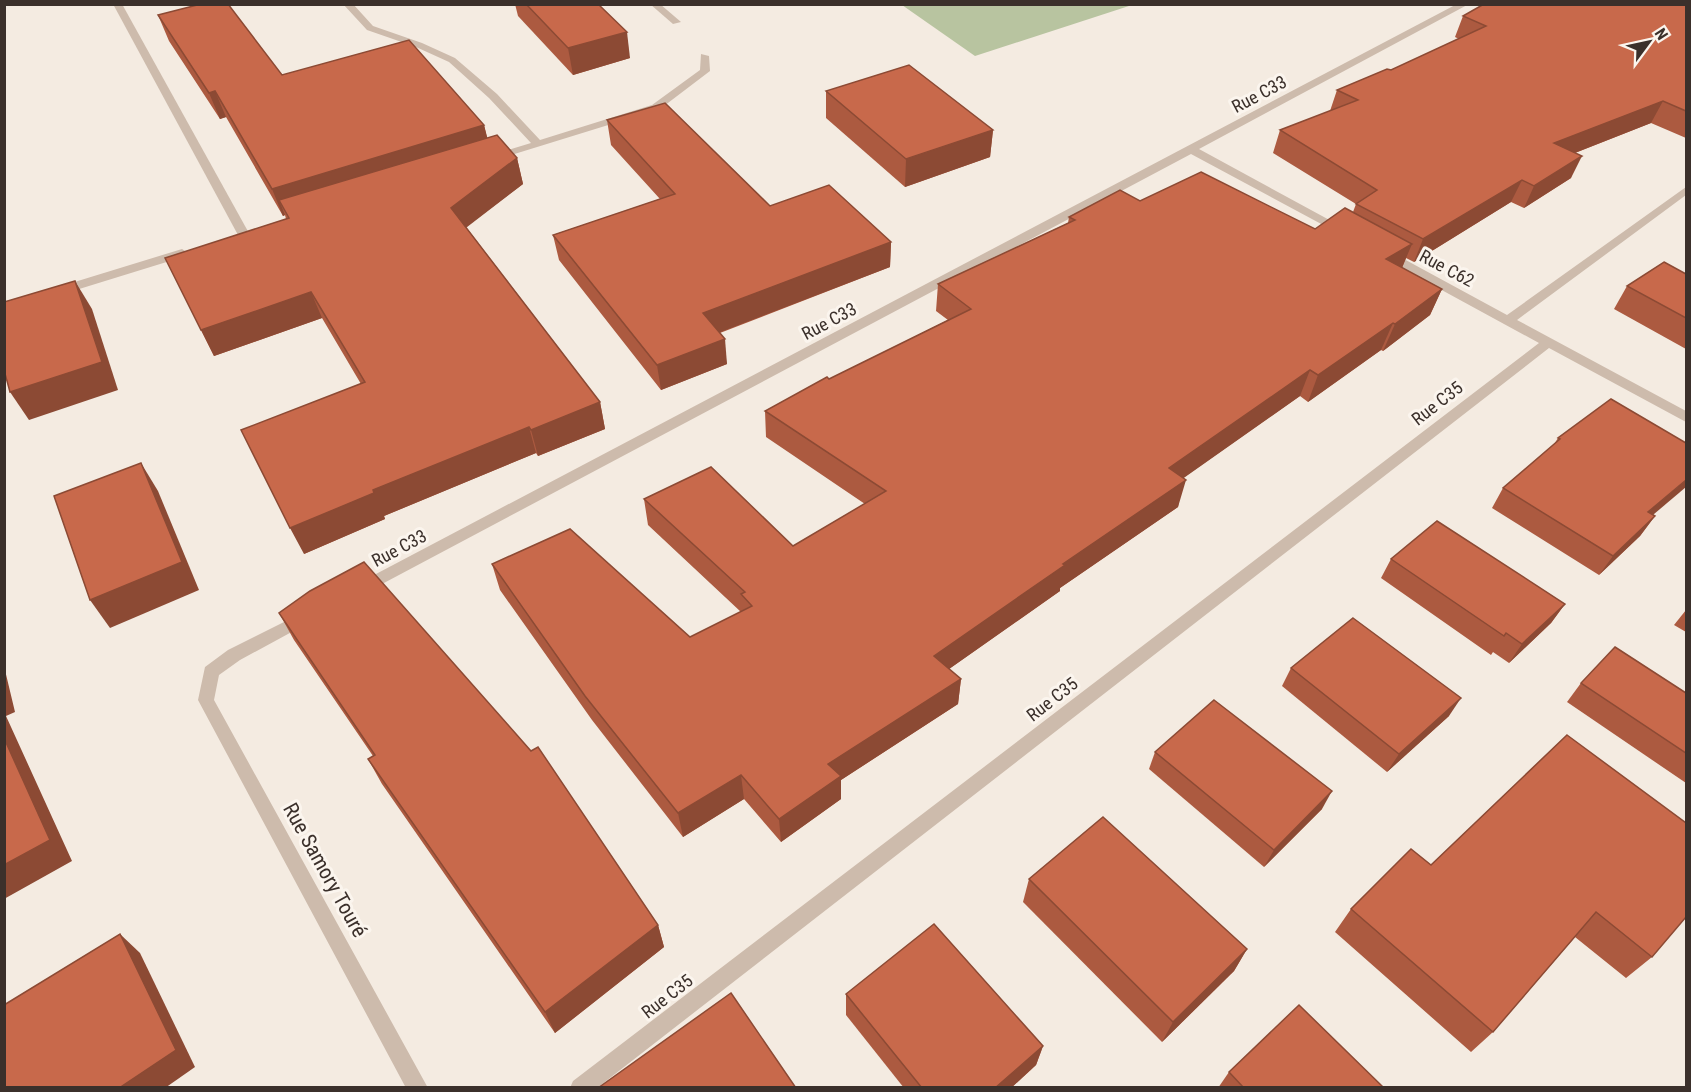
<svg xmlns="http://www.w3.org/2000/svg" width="1691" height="1092" font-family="'Roboto Condensed',sans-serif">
<rect width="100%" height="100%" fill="#f4ebe1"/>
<polygon fill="#b8c4a0" points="902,5 1132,5 975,56"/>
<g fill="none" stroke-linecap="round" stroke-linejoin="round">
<g fill="#cdbbac" fill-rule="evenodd">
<polygon points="113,4 122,4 250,235 248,237 244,239 238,235"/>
<polygon points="343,4 353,4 373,26 422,43 455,58 497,94 540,140 652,105 700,70 701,54 709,56 710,71 660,109 492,161 487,158 488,156 531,143 489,98 449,62 416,47 367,30"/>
<polygon points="650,4 660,4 681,22 673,24"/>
<polygon points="182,249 188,253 186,256 63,294 55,294 53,291 55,288"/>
</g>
<g fill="#cdbbac" fill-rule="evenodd">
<polygon points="1457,4 1469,4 1199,149 1346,229 1346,233 1338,233 1191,154 367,592 357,592 354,588 357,584"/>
<polygon points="1686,187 1686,195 1517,320 1686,411 1686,422 1549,348 597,1088 570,1088 573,1081 1539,343 1383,258 1383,252 1391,252 1507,315"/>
<polygon points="304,612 310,614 312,618 310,622 240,660 219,675 214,700 428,1088 406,1088 198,700 205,667 228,650"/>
</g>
</g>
<g fill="#ac5a40">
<polygon points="515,4 598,4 630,58 573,75 518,16"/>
<polygon points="1686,4 1686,138 1651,123 1575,153 1571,178 1524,208 1511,202 1414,262 1406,258 1402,268 1442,289 1430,315 1383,351 1381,350 1308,402 1300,396 1183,478 1178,507 1060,588 1060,591 949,669 961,679 958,704 841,780 841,799 781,842 744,799 683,837 592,720 500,590 492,564 690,637 741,612 648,525 644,499 793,546 865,504 766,437 765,411 948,320 936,311 938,284 1068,223 1069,217 1140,201 1315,229 1353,212 1356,204 1273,153 1280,130 1330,111 1337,90 1391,70 1459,39 1455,37 1463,16 1532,5"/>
<polygon points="158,15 282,75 484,125 487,138 517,158 523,184 466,227 600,402 605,429 538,456 536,453 384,516 385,519 304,554 361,384 322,318 214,356 165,258 286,219 285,215 283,216 226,117 220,119 169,41"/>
<polygon points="826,91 993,130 990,157 905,187 826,118"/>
<polygon points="607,120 770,206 891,242 890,267 720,333 727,364 661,390 559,260 553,235 660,199 611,145"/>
<polygon points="1686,274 1686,349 1614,309 1627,286"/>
<polygon points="1558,438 1655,516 1640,536 1599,575 1492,508 1503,488 1553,446"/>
<polygon points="1391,559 1565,604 1551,623 1509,663 1493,652 1491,655 1381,578"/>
<polygon points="1686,610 1686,632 1674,625"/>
<polygon points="279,613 658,925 664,947 555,1033 382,784 368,759 373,756 294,640"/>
<polygon points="1291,668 1449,716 1387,772 1282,686"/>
<polygon points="1581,683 1686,693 1686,783 1567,702"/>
<polygon points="1567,735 1652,957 1626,978 1575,937 1493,1032 1471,1052 1335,932 1351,909 1431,865"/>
<polygon points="1155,752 1322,809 1264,867 1149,769"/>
<polygon points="1029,879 1247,949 1234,971 1162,1042 1023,902"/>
<polygon points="846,994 1043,1046 1036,1065 1011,1088 904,1088 846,1015"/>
<polygon points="1229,1072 1384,1088 1218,1088"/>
</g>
<g fill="#8c4a34">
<polygon points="627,32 630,58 573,75 568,48"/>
<polygon points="215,91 226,117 220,119 209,93"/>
<polygon points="1663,101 1651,123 1544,165 1554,143"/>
<polygon points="484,125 491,152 279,200 285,215 283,216 272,189"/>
<polygon points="993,130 990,157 905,187 906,159"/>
<polygon points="1582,156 1571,178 1524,208 1534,186"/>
<polygon points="517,158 523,184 458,234 451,208"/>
<polygon points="1522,180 1511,202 1414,262 1423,239"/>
<polygon points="891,242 890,267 705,338 703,313"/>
<polygon points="1412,244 1401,270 1386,259"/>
<polygon points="75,281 92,309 118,390 29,420 10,392"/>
<polygon points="1442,289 1430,315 1383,351 1395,324"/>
<polygon points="311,292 322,318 214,356 201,330"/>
<polygon points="1393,323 1381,350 1308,402 1318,375"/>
<polygon points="725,339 727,364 661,390 657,365"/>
<polygon points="1310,370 1300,396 1161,494 1169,468"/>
<polygon points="600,402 605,429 538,456 531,430"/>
<polygon points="529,427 536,453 384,516 385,519 304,554 290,528 373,490"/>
<polygon points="141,463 158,491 199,590 110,628 90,600"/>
<polygon points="1186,480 1178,507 1060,588 1060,591 932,681 934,656 1063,564"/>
<polygon points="1686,480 1686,487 1634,531 1648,512"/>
<polygon points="1655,516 1640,536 1599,575 1613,556"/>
<polygon points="1565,604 1551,623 1509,663 1522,644"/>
<polygon points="4,666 15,712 6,716 72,861 4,899"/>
<polygon points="961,679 958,704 841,780 841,799 781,842 779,819 828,764"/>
<polygon points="1461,698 1449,716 1387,772 1399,754"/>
<polygon points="741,775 744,799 683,837 678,813"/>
<polygon points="1332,791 1322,809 1264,867 1274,850"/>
<polygon points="658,925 664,947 555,1033 545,1012"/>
<polygon points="120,934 140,953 195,1067 165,1088 119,1088"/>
<polygon points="1247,949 1234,971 1162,1042 1173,1022"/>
<polygon points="1043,1046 1036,1065 1011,1088 995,1088"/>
</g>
<g fill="#c8694b" stroke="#8c4a34" stroke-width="1.5">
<polygon points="201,4 228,4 282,75 409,40 484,125 272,189 215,91 209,93 158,15"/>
<polygon points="526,4 598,4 627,32 568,48"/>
<polygon points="1484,4 1529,4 1532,5 1534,4 1686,4 1686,111 1663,101 1554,143 1582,156 1534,186 1522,180 1423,239 1356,204 1377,190 1280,130 1358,100 1337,90 1387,69 1391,70 1486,26 1463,16"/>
<polygon points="909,65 993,130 906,159 826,91"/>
<polygon points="665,103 770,206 829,185 891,242 703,313 725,339 657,365 553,235 675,194 607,120"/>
<polygon points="497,135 517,158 451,208 600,402 531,430 529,427 373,490 374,493 290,528 241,430 365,382 311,292 201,330 165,258 289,218 279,200"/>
<polygon points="1201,172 1315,229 1345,208 1412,244 1386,259 1442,289 1395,324 1393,323 1318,375 1310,370 1169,468 1186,480 1063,564 1065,565 934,656 961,679 828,764 841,776 779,819 741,775 678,813 585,696 492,564 570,529 690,637 752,606 741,594 745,592 644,499 711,467 793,546 886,491 765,411 827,377 829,379 971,309 938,284 1075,220 1069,217 1120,190 1140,201"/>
<polygon points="1664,262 1686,274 1686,318 1627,286"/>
<polygon points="75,281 102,362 10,392 4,370 4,302"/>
<polygon points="1611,399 1686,443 1686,480 1648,512 1655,516 1613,556 1503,488 1560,439 1558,438"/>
<polygon points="141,463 182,562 90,600 54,496"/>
<polygon points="1437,521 1565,604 1522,644 1506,633 1504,636 1391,559"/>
<polygon points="364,562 531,751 538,747 658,925 545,1012 368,759 375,755 279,613 310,591"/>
<polygon points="1353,618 1461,698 1399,754 1291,668"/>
<polygon points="1615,647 1686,693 1686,753 1581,683"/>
<polygon points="1214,700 1332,791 1274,850 1155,752"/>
<polygon points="1567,735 1686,823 1686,917 1652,957 1596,912 1493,1032 1351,909 1411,849 1431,865"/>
<polygon points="4,738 50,840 4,865"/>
<polygon points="1103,817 1247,949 1173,1022 1029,879"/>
<polygon points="934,924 1043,1046 995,1088 922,1088 846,994"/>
<polygon points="120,934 176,1050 119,1088 4,1088 4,1005"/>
<polygon points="731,993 796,1088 598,1088"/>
<polygon points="1299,1005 1384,1088 1244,1088 1229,1072"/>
</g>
<g text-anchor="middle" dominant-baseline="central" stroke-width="6" stroke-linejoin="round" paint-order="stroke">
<g font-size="18" fill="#3b302b" stroke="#fbf5ee">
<text transform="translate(1259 94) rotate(-28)">Rue C33</text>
<text transform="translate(1447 268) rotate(28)">Rue C62</text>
<text transform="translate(829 321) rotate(-28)">Rue C33</text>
<text transform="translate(1437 403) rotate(-38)">Rue C35</text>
<text transform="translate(399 548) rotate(-28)">Rue C33</text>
<text transform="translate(1052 699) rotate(-38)">Rue C35</text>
<text transform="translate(667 996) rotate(-38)">Rue C35</text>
</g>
<g font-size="21" fill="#3b302b" stroke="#fbf5ee">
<text transform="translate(325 870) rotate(61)">Rue Samory Touré</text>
</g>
</g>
<rect width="1691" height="1092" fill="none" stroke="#3b302b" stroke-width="12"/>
<g transform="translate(1649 42) rotate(57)" stroke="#fbf5ee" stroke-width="4.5" paint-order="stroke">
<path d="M0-4.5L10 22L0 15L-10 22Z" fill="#3b302b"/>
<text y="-9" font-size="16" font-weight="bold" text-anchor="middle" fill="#3b302b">N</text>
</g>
</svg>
